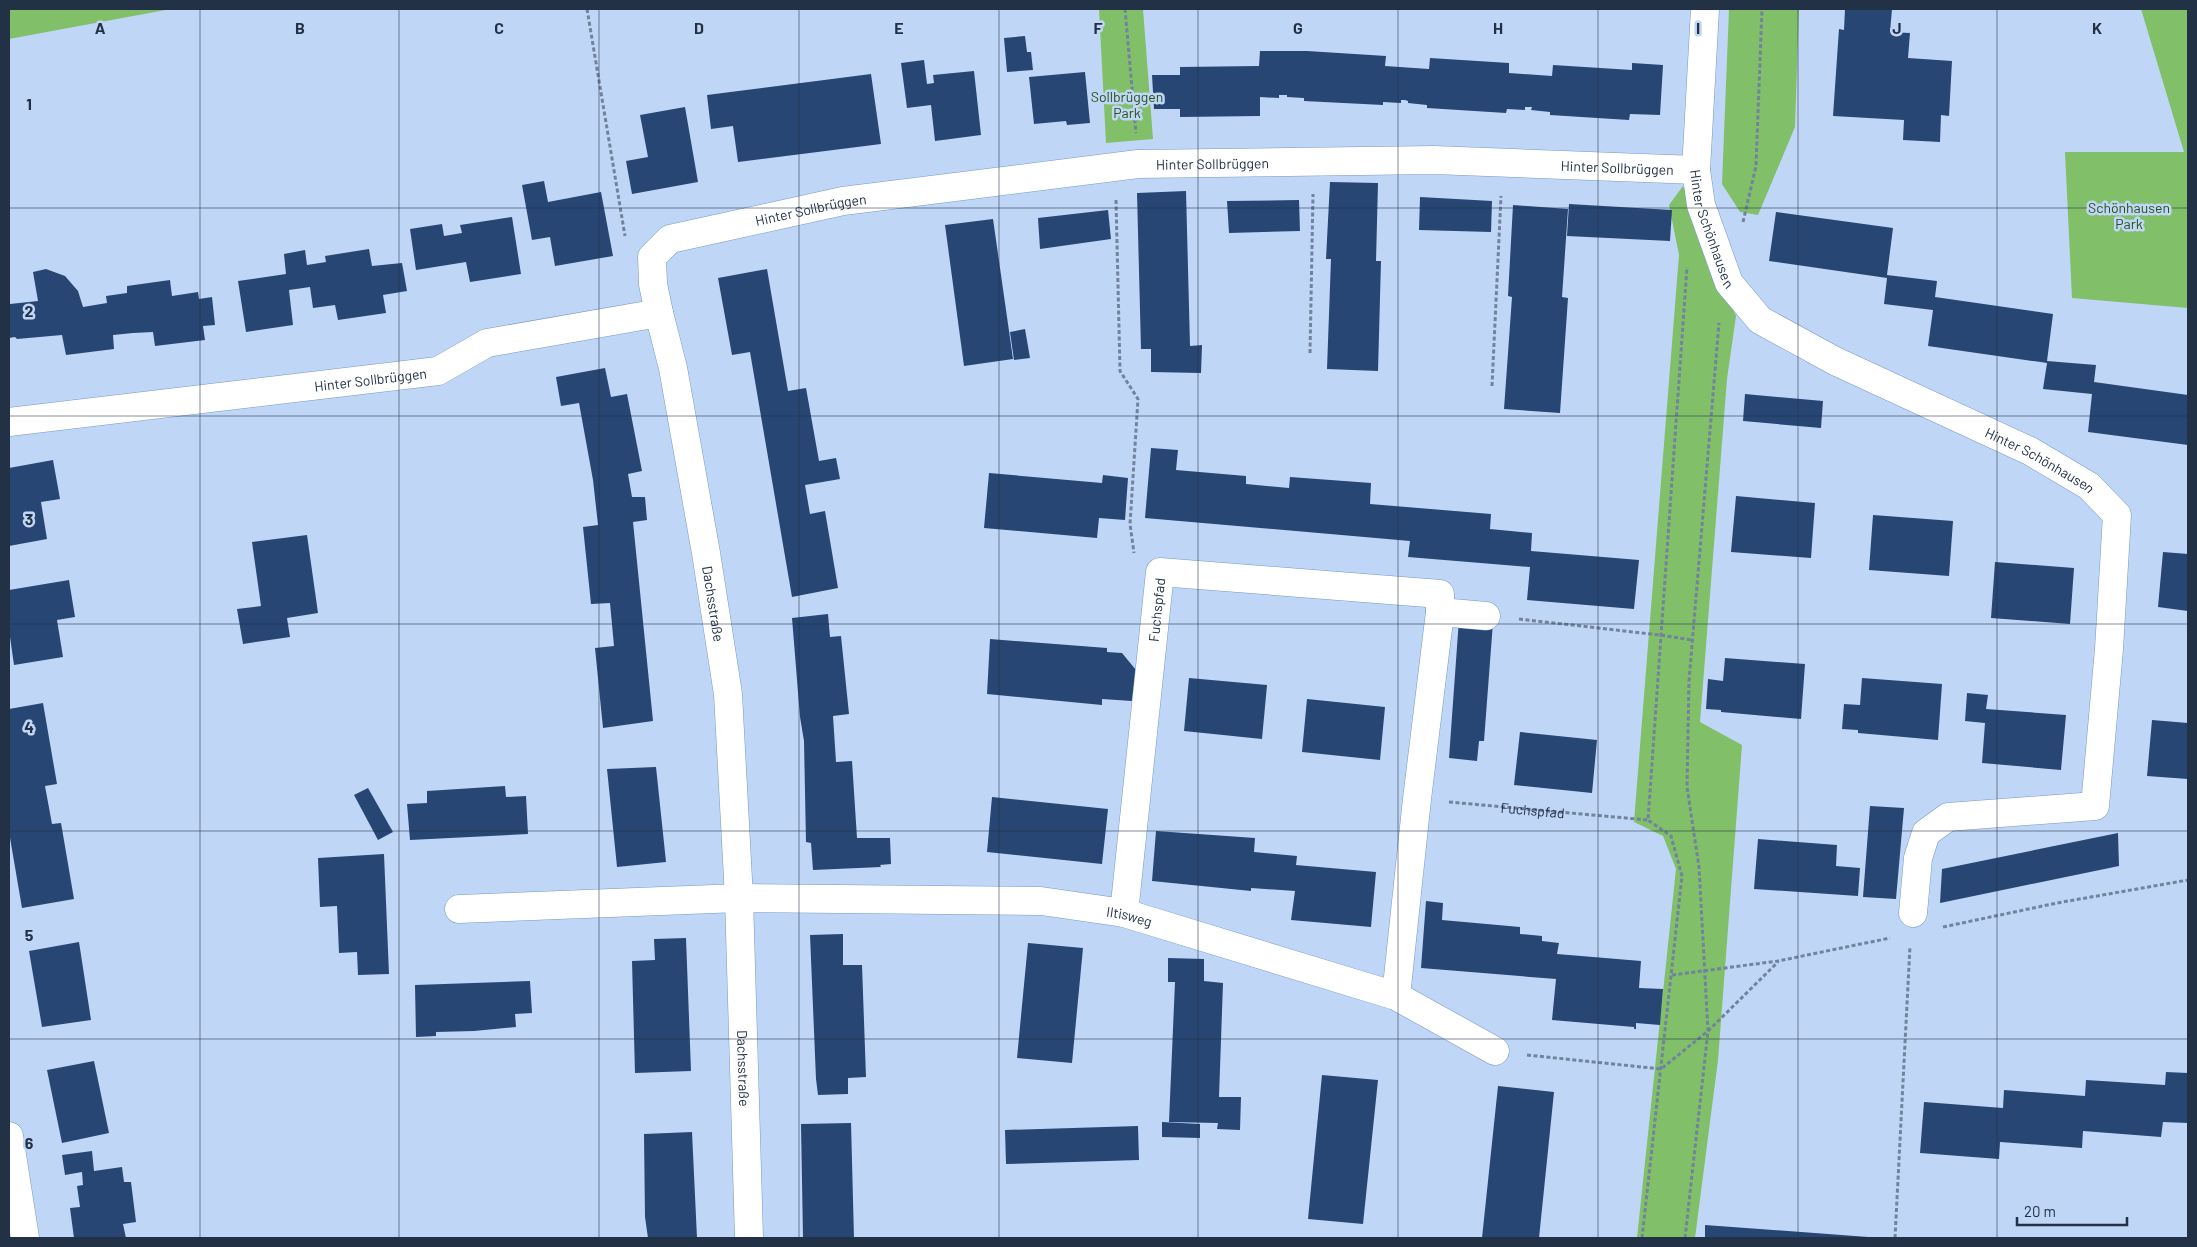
<svg xmlns="http://www.w3.org/2000/svg" width="2197" height="1247" font-family="Barlow,sans-serif">
<rect width="100%" height="100%" fill="#c0d6f7"/>
<g fill="#81bf69">
<polygon points="9,9 171,9 9,39"/>
<polygon points="1099,9 1143,9 1153,139 1106,143"/>
<polygon points="1729,9 1799,9 1795,127 1758,215 1740,212 1722,184"/>
<polygon points="2141,9 2188,9 2188,308 2072,298 2065,152 2184,152"/>
<polygon points="1683,186 1736,316 1727,379 1700,722 1742,745 1718,1060 1695,1238 1637,1238 1676,869 1663,836 1634,822 1679,255 1669,205"/>
</g>
<g fill="#274673">
<polygon points="1845,9 1892,9 1890,32 1910,33 1908,58 1952,61 1949,116 1941,115 1940,142 1903,140 1904,120 1833,116 1839,29 1844,30"/>
<polygon points="1025,36 1027,52 1031,52 1033,70 1007,72 1004,38"/>
<polygon points="1260,51 1307,51 1386,56 1385,66 1429,69 1430,58 1509,63 1509,73 1552,76 1553,65 1632,70 1632,63 1663,65 1660,115 1630,114 1629,120 1550,115 1550,112 1531,110 1532,107 1525,107 1525,110 1507,109 1506,113 1427,108 1427,105 1408,103 1408,101 1405,100 1401,100 1401,103 1383,102 1383,105 1304,101 1304,98 1287,97 1287,95 1279,95 1279,98 1260,97 1260,116 1180,117 1180,109 1154,109 1152,75 1180,75 1180,67 1259,66"/>
<polygon points="924,60 927,84 934,83 933,75 974,71 981,135 935,141 931,105 907,108 901,63"/>
<polygon points="1085,72 1090,123 1067,125 1066,121 1034,124 1029,77"/>
<polygon points="871,74 881,144 738,162 733,126 711,129 707,95"/>
<polygon points="685,107 698,182 632,194 626,161 648,157 640,115"/>
<polygon points="544,181 548,202 601,192 613,256 555,266 550,237 532,240 522,185"/>
<polygon points="1330,182 1378,183 1376,261 1381,261 1378,371 1327,369 1331,259 1326,259"/>
<polygon points="1186,191 1190,346 1202,345 1201,373 1151,372 1151,349 1141,349 1137,193"/>
<polygon points="1420,197 1492,201 1491,232 1419,230"/>
<polygon points="1299,200 1300,231 1229,233 1227,201"/>
<polygon points="1569,204 1672,210 1670,241 1567,236"/>
<polygon points="1513,205 1568,209 1562,297 1568,298 1560,413 1504,409 1512,297 1508,296"/>
<polygon points="1108,210 1111,239 1040,249 1038,218"/>
<polygon points="1776,212 1893,228 1887,275 1937,281 1935,297 2053,314 2047,361 2096,365 2094,382 2188,395 2188,445 2088,432 2092,394 2043,389 2047,363 1928,346 1933,310 1884,304 1887,278 1769,261"/>
<polygon points="512,217 521,274 470,282 466,262 416,270 410,229 442,224 444,236 462,233 460,225"/>
<polygon points="993,219 1013,359 964,366 945,225"/>
<polygon points="369,249 372,266 402,263 407,291 383,295 386,313 338,320 335,305 313,308 310,287 289,290 293,325 246,332 238,281 286,274 284,254 305,250 307,265 326,262 325,256"/>
<polygon points="46,269 65,276 78,291 83,307 107,303 106,296 127,293 127,286 170,280 172,296 198,292 199,299 212,297 215,325 203,326 205,340 155,346 153,332 133,333 113,335 114,349 66,355 62,335 17,339 15,337 9,338 9,300 10,304 38,301 33,272"/>
<polygon points="767,269 788,391 806,388 819,461 836,458 840,479 805,485 810,514 825,511 838,588 792,597 750,352 732,355 718,278"/>
<polygon points="1025,329 1030,358 1014,360 1010,332"/>
<polygon points="605,368 611,397 627,394 642,471 628,474 632,497 645,497 647,520 633,522 653,721 603,728 595,648 614,646 610,603 591,604 583,527 598,525 593,480 579,403 561,406 556,377"/>
<polygon points="1745,394 1823,401 1821,428 1743,421"/>
<polygon points="1151,448 1178,450 1176,470 1246,476 1246,484 1289,488 1290,477 1371,483 1370,504 1491,514 1490,529 1532,533 1531,551 1639,560 1634,609 1527,600 1530,567 1408,557 1410,541 1145,518"/>
<polygon points="53,460 60,499 41,502 47,539 9,546 9,468"/>
<polygon points="989,473 1102,483 1103,475 1128,478 1125,520 1099,518 1097,538 984,528"/>
<polygon points="1736,496 1815,503 1811,558 1731,552"/>
<polygon points="1873,515 1953,521 1949,576 1869,570"/>
<polygon points="307,535 318,613 287,618 290,637 243,644 237,609 261,606 252,542"/>
<polygon points="2163,552 2188,554 2188,611 2158,607"/>
<polygon points="1995,562 2074,568 2070,624 1991,618"/>
<polygon points="69,580 75,617 57,620 63,657 14,665 9,630 9,590"/>
<polygon points="828,614 830,637 841,636 849,714 833,716 836,762 852,761 857,838 890,838 891,864 880,865 881,867 813,870 811,843 806,842 804,741 800,717 792,618"/>
<polygon points="1459,619 1493,622 1484,741 1479,741 1477,761 1449,758"/>
<polygon points="990,639 1107,648 1107,652 1122,653 1136,670 1132,701 1102,699 1102,705 987,694"/>
<polygon points="1725,658 1805,664 1801,719 1721,712 1721,710 1706,709 1708,679 1723,681"/>
<polygon points="1189,678 1267,685 1262,739 1184,731"/>
<polygon points="1862,678 1942,684 1938,740 1858,733 1858,730 1842,729 1844,704 1860,705"/>
<polygon points="1967,693 1988,695 1986,709 2066,715 2061,770 1982,763 1985,723 1965,721"/>
<polygon points="1307,699 1385,707 1380,760 1302,752"/>
<polygon points="43,703 57,784 45,786 52,824 61,823 74,899 22,908 9,832 9,709"/>
<polygon points="2152,720 2188,723 2188,779 2147,776"/>
<polygon points="1520,732 1597,740 1592,793 1514,785"/>
<polygon points="656,767 666,862 617,867 607,769"/>
<polygon points="505,786 506,797 526,796 528,834 410,840 407,804 427,803 427,791"/>
<polygon points="368,788 393,832 378,840 354,795"/>
<polygon points="992,797 1108,809 1102,864 987,852"/>
<polygon points="1870,806 1904,808 1896,899 1863,897"/>
<polygon points="1156,831 1255,838 1254,852 1297,856 1296,865 1376,872 1371,927 1291,920 1295,891 1251,888 1251,891 1152,881"/>
<polygon points="2118,833 2119,866 1940,903 1942,869"/>
<polygon points="1758,839 1837,845 1836,866 1860,868 1858,896 1754,889"/>
<polygon points="384,854 389,974 358,975 357,952 339,953 337,906 320,907 318,858"/>
<polygon points="1426,901 1443,903 1442,920 1520,927 1520,934 1542,936 1542,941 1559,943 1557,954 1641,961 1639,988 1663,989 1660,1025 1636,1023 1636,1029 1634,1029 1634,1027 1552,1020 1556,979 1421,968"/>
<polygon points="843,934 843,965 862,965 866,1077 848,1078 848,1094 818,1095 816,1079 810,935"/>
<polygon points="686,938 691,1071 635,1073 632,961 655,960 654,939"/>
<polygon points="79,942 91,1020 42,1027 29,951"/>
<polygon points="1028,943 1083,948 1072,1063 1017,1058"/>
<polygon points="1168,958 1204,959 1204,981 1223,983 1219,1097 1241,1097 1240,1130 1217,1129 1218,1123 1169,1122 1175,982 1168,982"/>
<polygon points="530,981 532,1013 515,1014 516,1027 474,1031 436,1032 436,1036 416,1037 415,985"/>
<polygon points="94,1061 109,1133 62,1143 47,1070"/>
<polygon points="2166,1072 2188,1073 2188,1123 2163,1122 2161,1137 2083,1131 2082,1148 2000,1142 1999,1159 1920,1153 1924,1102 2003,1108 2004,1090 2085,1096 2086,1080 2165,1085"/>
<polygon points="1322,1075 1378,1080 1363,1224 1308,1219"/>
<polygon points="1498,1086 1554,1092 1539,1238 1482,1238"/>
<polygon points="1162,1122 1200,1124 1200,1138 1162,1137"/>
<polygon points="851,1123 854,1238 803,1238 801,1124"/>
<polygon points="1138,1126 1139,1160 1006,1164 1005,1130"/>
<polygon points="692,1132 697,1238 648,1238 645,1217 644,1134"/>
<polygon points="92,1151 94,1171 122,1167 124,1182 131,1182 136,1222 123,1224 126,1238 74,1238 70,1208 80,1207 77,1186 83,1185 82,1172 65,1175 62,1155"/>
<polygon points="1705,1225 1868,1237 1868,1238 1705,1238"/>
</g>
<g fill="none" stroke-linecap="round" stroke-linejoin="round">
<g stroke="#7598ca" stroke-width="29">
<g id="street">
<path id="s2" d="M1705,9L1696,170L1701,205L1729,283L1760,320L1835,361L2030,451L2089,486L2117,515L2109,649L2095,806L1948,817L1926,833L1918,858L1913,913"/>
<path id="s3" d="M659,313L673,368L706,553L728,694L739,898L749,1238"/>
<path id="s4" d="M9,422L438,371L487,343L659,313L653,284L652,257L670,239L843,201L1138,164L1434,160L1696,170"/>
<path id="s5" d="M459,909L739,898L1041,901L1124,913L1396,996L1495,1051"/>
<path id="s6" d="M1124,913L1160,572L1440,594V612"/>
<polyline points="1396,996 1417,799 1440,612 1486,616"/>
<polyline points="9,1136 25,1238"/>
</g>
</g>
<g stroke="#71839d" stroke-width="3" stroke-dasharray="4 2.5" stroke-linecap="butt">
<polyline points="587,9 625,236"/>
<polyline points="1125,9 1136,133"/>
<polyline points="1116,200 1120,371 1138,399 1130,524 1134,553"/>
<polyline points="1743,222 1756,166 1762,9"/>
<polyline points="1310,353 1313,194"/>
<polyline points="1492,386 1501,196"/>
<polyline points="1519,619 1660,635 1692,640"/>
<path id="s1" d="M1449,802L1648,820"/>
<polyline points="1943,927 2057,903 2188,880"/>
<polyline points="1672,975 1778,961 1890,938"/>
<polyline points="1527,1055 1661,1069 1708,1031 1778,962"/>
<polyline points="1642,1238 1682,876 1671,836 1648,820 1687,267"/>
<polyline points="1685,1238 1708,1031 1699,867 1687,787 1689,681 1719,323"/>
<polyline points="1895,1238 1910,946"/>
</g>
<use href="#street" stroke="#fff" stroke-width="28"/>
</g>
<path fill="none" stroke="#233146" stroke-width="1" stroke-opacity="0.55" d="M200,9V1238M399,9V1238M599,9V1238M799,9V1238M999,9V1238M1198,9V1238M1398,9V1238M1598,9V1238M1798,9V1238M1997,9V1238M9,208H2188M9,416H2188M9,624H2188M9,831H2188M9,1039H2188"/>
<g text-anchor="middle" dominant-baseline="central" stroke-width="5" stroke-linejoin="round" paint-order="stroke">
<g font-size="14" fill="#275113" stroke="#c0d6f7">
<text x="1127" y="96">Sollbrüggen<tspan x="1127" dy="16">Park</tspan></text>
<text x="2129" y="207">Schönhausen<tspan x="2129" dy="16">Park</tspan></text>
</g>
<g font-size="14" fill="#233146" stroke="#c0d6f7">
<text stroke="none"><textPath href="#s4" startOffset="1294">Hinter Sollbrüggen</textPath></text>
<text stroke="none"><textPath href="#s4" startOffset="1699">Hinter Sollbrüggen</textPath></text>
<text stroke="none"><textPath href="#s4" startOffset="889">Hinter Sollbrüggen</textPath></text>
<text stroke="none"><textPath href="#s2" startOffset="222">Hinter Schönhausen</textPath></text>
<text stroke="none"><textPath href="#s4" startOffset="364">Hinter Sollbrüggen</textPath></text>
<text stroke="none"><textPath href="#s2" startOffset="641">Hinter Schönhausen</textPath></text>
<text stroke="none"><textPath href="#s3" startOffset="296">Dachsstraße</textPath></text>
<text stroke="none"><textPath href="#s6" startOffset="305">Fuchspfad</textPath></text>
<text stroke="none"><textPath href="#s1" startOffset="84">Fuchspfad</textPath></text>
<text stroke="none"><textPath href="#s5" startOffset="672">Iltisweg</textPath></text>
<text stroke="none"><textPath href="#s3" startOffset="762">Dachsstraße</textPath></text>
</g>
</g>
<g font-size="16" text-anchor="middle" font-weight="bold" fill="#233146" stroke="#c0d6f7" stroke-width="5" stroke-linejoin="round" paint-order="stroke">
<text x="100" y="34">A</text>
<text x="300" y="34">B</text>
<text x="499" y="34">C</text>
<text x="699" y="34">D</text>
<text x="899" y="34">E</text>
<text x="1098" y="34">F</text>
<text x="1298" y="34">G</text>
<text x="1498" y="34">H</text>
<text x="1698" y="34">I</text>
<text x="1897" y="34">J</text>
<text x="2097" y="34">K</text>
<text x="29" y="110">1</text>
<text x="29" y="317">2</text>
<text x="29" y="525">3</text>
<text x="29" y="733">4</text>
<text x="29" y="941">5</text>
<text x="29" y="1149">6</text>
</g>
<rect width="2197" height="1247" fill="none" stroke="#233146" stroke-width="20"/>
<path d="M2017 1217v8h110v-8" fill="none" stroke="#233146" stroke-width="2.5"/>
<text x="2024" y="1217" font-size="15" fill="#233146" stroke="#c0d6f7" stroke-width="4" paint-order="stroke">20 m</text>
</svg>
